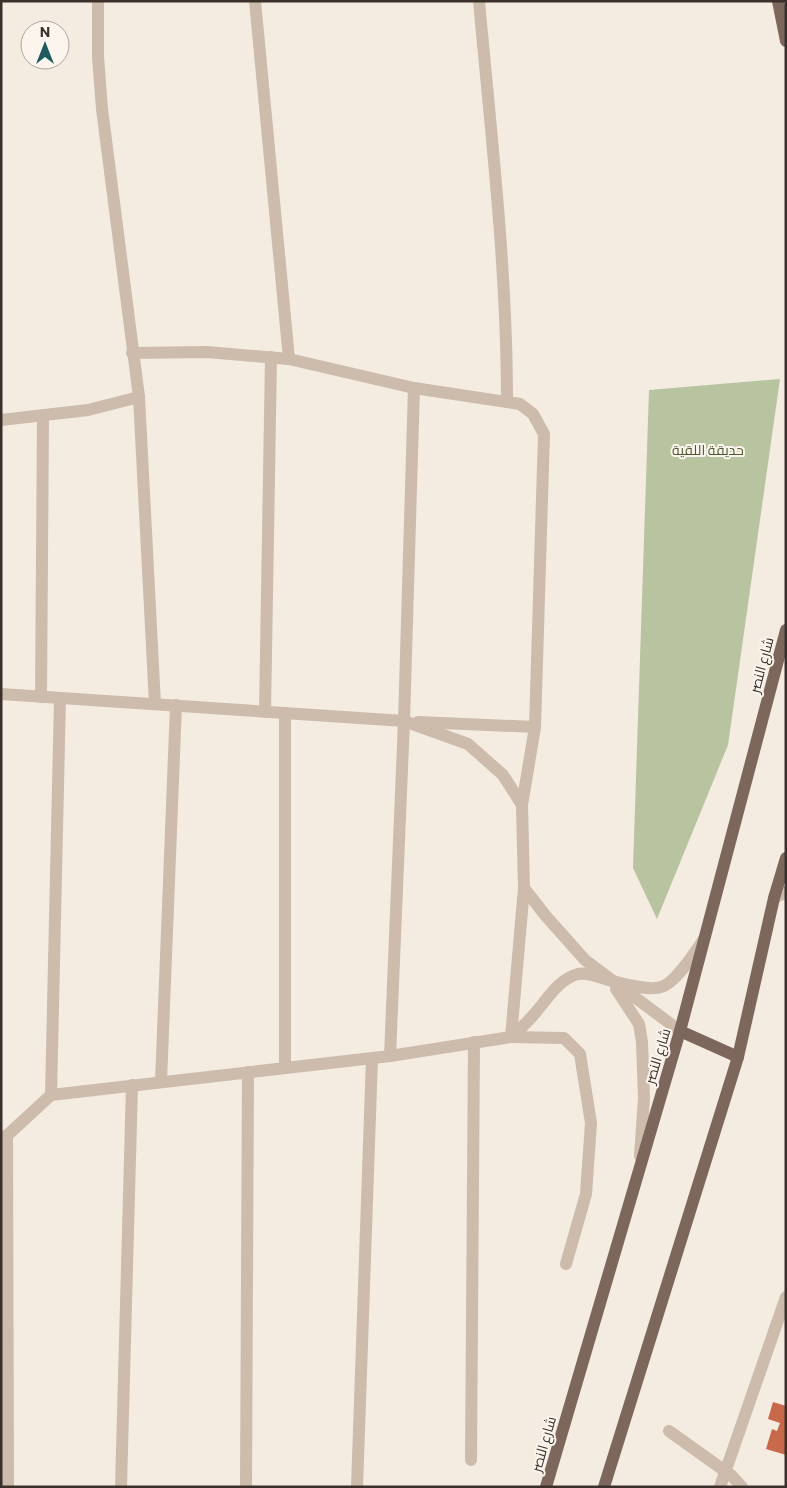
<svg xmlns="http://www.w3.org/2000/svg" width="787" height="1488" font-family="Commissioner,Cairo,sans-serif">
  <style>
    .green { fill: #b8c4a0 }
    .building { fill: #c8694b }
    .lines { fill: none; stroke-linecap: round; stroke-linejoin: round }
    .minor { stroke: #cdbbac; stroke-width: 12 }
    .tertiary { stroke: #cdbbac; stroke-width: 12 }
    .primary { stroke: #7d675c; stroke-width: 12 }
    .labels { text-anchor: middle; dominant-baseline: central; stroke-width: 4; stroke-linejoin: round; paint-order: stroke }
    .park-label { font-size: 14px; fill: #4a5a2e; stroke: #fbf5ee }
    .street-label { font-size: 14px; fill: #3b302b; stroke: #fbf5ee }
  </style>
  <rect width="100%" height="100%" fill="#f4ebe1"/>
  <path class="green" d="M780,379L728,745L657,919L633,868L649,390Z"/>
  <path class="building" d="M773,1402L786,1406V1455L766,1449L772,1429L777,1431L780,1423L768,1419Z"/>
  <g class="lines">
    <g class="minor">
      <path d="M98,1V57L102,109L139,397L155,704"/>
      <path d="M255,1L289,359"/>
      <path d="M479,1C491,134 507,268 507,402"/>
      <path d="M1,420L88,410L139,397"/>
      <path d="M1,694L404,721L468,744L503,775L522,805"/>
      <path d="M41,697L43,416"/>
      <path d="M265,712L271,357"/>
      <path d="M285,713V1068"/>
      <path d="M418,722L535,727"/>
      <path d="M524,888L545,915L585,960L680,1031"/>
      <path d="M616,989L639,1024L642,1042L644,1098L640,1156"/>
      <path d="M511,1037L564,1038L580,1054L591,1123L586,1194L566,1264"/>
      <path d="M511,1037C520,1029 529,1021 536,1012C548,998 559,979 578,974C589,972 601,978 612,981C624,984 649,991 661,987C676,983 695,952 704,939"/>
      <path d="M390,1056L404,721L414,388"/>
      <path d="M161,1082L176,705"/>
      <path d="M51,1095L60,698"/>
      <path d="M7,1135L8,1487"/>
      <path d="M1,1141L51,1095L390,1056L511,1037L524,888L522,805L535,727L544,434L533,414L520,404L414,388L289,359L207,352L132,353"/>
      <path d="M669,1431L732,1476L742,1487"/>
      <path d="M471,1460L474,1042"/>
      <path d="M121,1487L132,1085"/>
      <path d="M246,1487L248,1072"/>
      <path d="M357,1487L372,1058"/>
      <path d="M720,1487L786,1297"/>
    </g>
    <path class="tertiary" d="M774,898L786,892"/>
    <g class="primary">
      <path d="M778,1L786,41"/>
      <path d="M680,1031L738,1057"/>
      <path d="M546,1487L680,1031L786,630"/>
      <path d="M604,1487L738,1057L774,898L786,858"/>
    </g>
  </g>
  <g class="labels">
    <g class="park-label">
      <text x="708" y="449">حديقة اللقية</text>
    </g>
    <g class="street-label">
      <text transform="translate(761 665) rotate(-75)">شارع النصر</text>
      <text transform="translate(657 1056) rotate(-73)">شارع النصر</text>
      <text transform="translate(543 1444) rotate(-74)">شارع النصر</text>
    </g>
  </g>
  <rect width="787" height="1488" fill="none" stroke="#3b302b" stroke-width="5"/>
  <g transform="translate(45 45)"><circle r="24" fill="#fbf5ee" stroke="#aea6a0"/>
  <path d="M0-4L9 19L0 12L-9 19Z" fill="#1f5a5e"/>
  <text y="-8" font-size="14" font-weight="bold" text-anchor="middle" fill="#3b302b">N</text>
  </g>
</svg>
